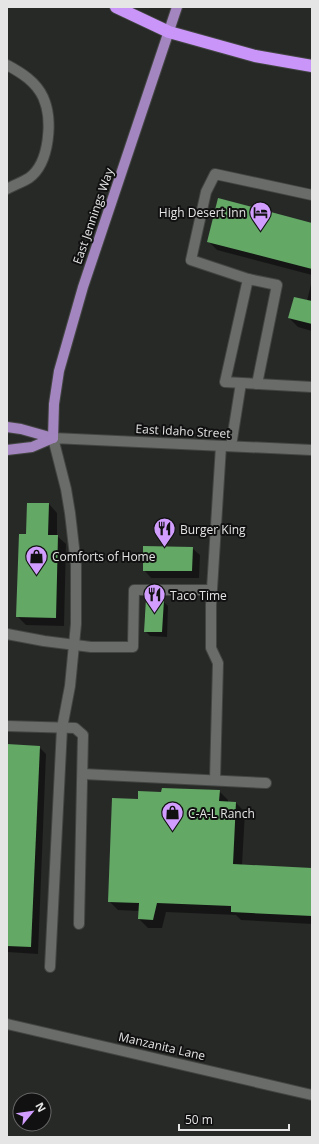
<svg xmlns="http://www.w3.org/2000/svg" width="319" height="1144" font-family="'Open Sans',sans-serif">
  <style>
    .shadow { fill: #0007 }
    .building { fill: #63a865 }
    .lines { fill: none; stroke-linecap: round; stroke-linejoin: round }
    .minor-casing { stroke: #434543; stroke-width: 12 }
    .major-casing { stroke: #434543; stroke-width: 12 }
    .highway-casing { stroke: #434543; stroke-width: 14 }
    .minor { stroke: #696c69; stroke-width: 10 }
    .major { stroke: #a385bf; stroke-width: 10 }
    .highway { stroke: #ca95f9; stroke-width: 12 }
    .labels { text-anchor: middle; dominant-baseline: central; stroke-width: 4; stroke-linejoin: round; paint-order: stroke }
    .poi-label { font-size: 12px; fill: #e4e5e4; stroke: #101110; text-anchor: start }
    .street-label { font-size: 12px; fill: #e4e5e4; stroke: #101110 }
  </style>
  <rect width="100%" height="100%" fill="#272927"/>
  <g class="shadow">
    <path d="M312,224V275L217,250L208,241Z"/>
    <path d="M312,280V331L298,327L289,318L307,301Z"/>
    <path d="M49,504L57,513V536L66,544L64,626L26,625L17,616L27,535Z"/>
    <path d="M192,548L200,555L199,578H151L144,570Z"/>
    <path d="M163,601L168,606L167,637L150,636L145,631Z"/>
    <path d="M7,745L39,747L46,754L38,954L7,952Z"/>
    <path d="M219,791L228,800V802L236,803L245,812L242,865L312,869V924L241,920L236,915L166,912L162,928H148L139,919V911L118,910L109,901L139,800L162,793Z"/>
  </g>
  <g class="building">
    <path d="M218,198L312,223V269L207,242Z"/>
    <path d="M294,297L312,301V324L288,318Z"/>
    <path d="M27,503H49L48,535H58L56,618L16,617L19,534H26Z"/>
    <path d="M143,546L193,547L192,571H143Z"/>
    <path d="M146,599L164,600L162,632H144Z"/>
    <path d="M7,744L40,746L31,947L7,946Z"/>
    <path d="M162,788L220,790L219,801L236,802L233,864L312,868V916L231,912V906L157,903L153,920L138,919L139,903L108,902L112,798L138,799V791L161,792Z"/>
  </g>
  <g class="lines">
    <defs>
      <g id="minor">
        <path d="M7,65C22,73 36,82 43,97C53,119 50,163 29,178C23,182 14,185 7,189"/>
        <path d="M312,195L215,174L206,192L191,260L248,279L225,382L312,387"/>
        <path d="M248,279L277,285L257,384"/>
        <path d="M231,446L241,383"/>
        <path d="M7,634L44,641L91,647H133L134,590H212"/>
        <path d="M7,726L75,728L83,735L79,924"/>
        <path d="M83,774L266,783"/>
        <path d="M215,780L218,663L211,648V605L221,446"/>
        <path d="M50,967L62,728L70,686L76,624V565L70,513L66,489L53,438L312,450"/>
        <path d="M7,1024L312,1095"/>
      </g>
      <g id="major">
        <path d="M7,427L21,429L53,438"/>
        <path d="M53,438L54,404L59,371L83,287L177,7"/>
        <path d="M7,450L32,447L53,438"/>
      </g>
      <path id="highway" d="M116,7L169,32L255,56L312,66"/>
    </defs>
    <use href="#minor" class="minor-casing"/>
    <use href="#major" class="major-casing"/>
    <use href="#highway" class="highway-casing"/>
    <use href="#minor" class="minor"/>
    <use href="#major" class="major"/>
    <use href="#highway" class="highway"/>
  </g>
  <defs>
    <symbol id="hotel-pin" viewBox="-11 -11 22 30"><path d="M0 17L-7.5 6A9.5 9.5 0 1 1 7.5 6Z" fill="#d19dfe" stroke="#101110"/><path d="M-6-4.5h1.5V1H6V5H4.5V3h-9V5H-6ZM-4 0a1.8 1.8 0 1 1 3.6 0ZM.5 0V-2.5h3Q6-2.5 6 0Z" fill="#111"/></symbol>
    <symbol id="restaurant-pin" viewBox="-11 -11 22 30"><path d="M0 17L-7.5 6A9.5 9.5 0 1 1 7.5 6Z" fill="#d19dfe" stroke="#101110"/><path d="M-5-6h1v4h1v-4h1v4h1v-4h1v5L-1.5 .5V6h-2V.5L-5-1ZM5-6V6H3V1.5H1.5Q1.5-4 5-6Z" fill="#111"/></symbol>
    <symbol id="shop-pin" viewBox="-11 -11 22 30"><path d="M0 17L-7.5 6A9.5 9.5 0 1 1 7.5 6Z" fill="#d19dfe" stroke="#101110"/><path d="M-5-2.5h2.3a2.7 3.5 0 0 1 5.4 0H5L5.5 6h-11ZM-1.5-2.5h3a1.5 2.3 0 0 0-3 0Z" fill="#111"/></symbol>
  </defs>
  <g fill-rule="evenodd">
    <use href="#hotel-pin" x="248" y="200" width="25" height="34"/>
    <use href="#restaurant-pin" x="152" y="516" width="25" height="34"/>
    <use href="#shop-pin" x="24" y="544" width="25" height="34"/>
    <use href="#restaurant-pin" x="142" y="582" width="25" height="34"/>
    <use href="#shop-pin" x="160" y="800" width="25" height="34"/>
  </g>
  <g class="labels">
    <g class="poi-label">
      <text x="246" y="212" text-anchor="end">High Desert Inn</text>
      <text x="180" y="529">Burger King</text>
      <text x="52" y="556">Comforts of Home</text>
      <text x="170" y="595">Taco Time</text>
      <text x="188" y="813">C-A-L Ranch</text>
    </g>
    <g class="street-label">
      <text transform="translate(93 216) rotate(-71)">East Jennings Way</text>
      <text transform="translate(183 431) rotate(3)">East Idaho Street</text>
      <text transform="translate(162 1046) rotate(13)">Manzanita Lane</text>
    </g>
  </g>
  <rect width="319" height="1144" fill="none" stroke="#e4e5e4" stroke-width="16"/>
  <g transform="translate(32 1112) rotate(61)"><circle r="19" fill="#101110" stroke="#656665"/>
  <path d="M0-3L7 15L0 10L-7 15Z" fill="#d19dfe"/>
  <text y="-6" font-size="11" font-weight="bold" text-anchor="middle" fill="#e4e5e4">N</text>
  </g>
  <path d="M179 1124v6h110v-6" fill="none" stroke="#e4e5e4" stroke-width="2"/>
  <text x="185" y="1124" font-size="12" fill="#e4e5e4" stroke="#101110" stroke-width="3" paint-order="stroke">50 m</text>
</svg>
